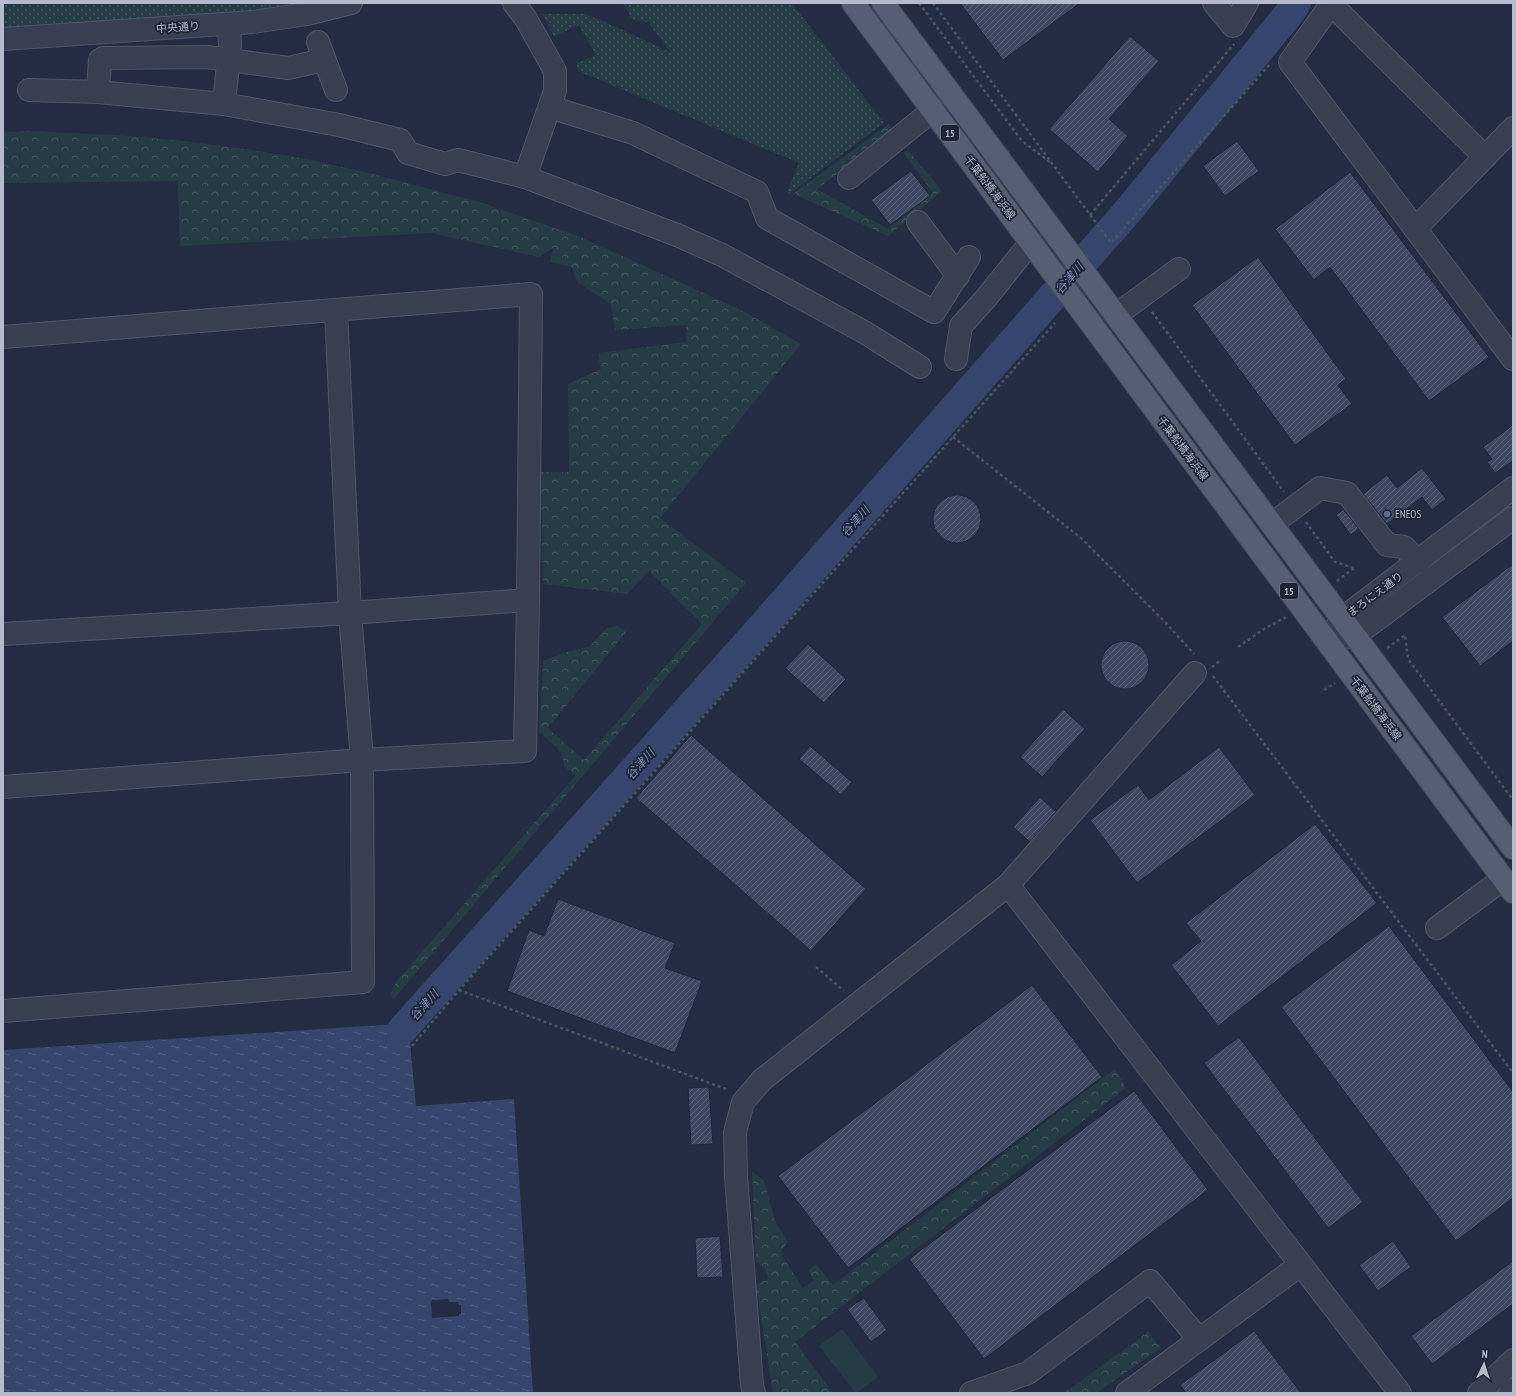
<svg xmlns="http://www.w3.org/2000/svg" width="1516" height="1396" font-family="'PT Sans Narrow','Noto Sans JP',sans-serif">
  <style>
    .grass { fill: url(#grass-dots) }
    .forest { fill: url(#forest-crowns) }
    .garden { fill: #263c44 }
    .water { fill: url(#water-ripples) }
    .pier { fill: #242c43 }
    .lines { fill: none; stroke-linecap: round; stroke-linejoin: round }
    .river { stroke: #37446b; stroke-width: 30 }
    .building { fill: url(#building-hatch); stroke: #1f263a }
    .minor-casing { stroke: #50576a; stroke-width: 24 }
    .major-casing { stroke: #42485c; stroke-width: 24 }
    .path { stroke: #445961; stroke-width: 2.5; stroke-dasharray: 3 3; stroke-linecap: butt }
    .minor { stroke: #383f53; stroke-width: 22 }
    .major { stroke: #565e73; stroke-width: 22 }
    .service-dot { fill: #5c6f8a; stroke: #1d2438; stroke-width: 1.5 }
    .labels { text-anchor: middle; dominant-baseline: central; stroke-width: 3.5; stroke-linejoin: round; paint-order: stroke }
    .shield { fill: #1d2438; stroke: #878ea0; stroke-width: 1 }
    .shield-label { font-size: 10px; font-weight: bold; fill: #b5bbcd }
    .street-label { font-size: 11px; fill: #b5bbcd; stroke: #1d2438 }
    .poi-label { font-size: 11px; fill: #b5bbcd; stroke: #1d2438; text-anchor: start }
    .water-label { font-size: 12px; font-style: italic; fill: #7b8bb6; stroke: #1d2438 }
  </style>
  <defs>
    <pattern id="grass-dots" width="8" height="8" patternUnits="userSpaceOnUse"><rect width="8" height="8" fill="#263c44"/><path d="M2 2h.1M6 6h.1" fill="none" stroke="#43565e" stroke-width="1.8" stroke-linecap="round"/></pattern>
    <pattern id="forest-crowns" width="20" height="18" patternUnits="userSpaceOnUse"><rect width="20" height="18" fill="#263c44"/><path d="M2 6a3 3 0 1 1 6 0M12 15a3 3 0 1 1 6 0" fill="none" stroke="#43565e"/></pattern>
    <pattern id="water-ripples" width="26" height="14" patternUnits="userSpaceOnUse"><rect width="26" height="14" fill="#37446b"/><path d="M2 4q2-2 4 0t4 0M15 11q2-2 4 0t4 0" fill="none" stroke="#525d7f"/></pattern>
    <pattern id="building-hatch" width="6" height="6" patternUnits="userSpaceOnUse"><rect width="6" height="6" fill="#3e4761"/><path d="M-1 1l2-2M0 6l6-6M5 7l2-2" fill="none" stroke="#586076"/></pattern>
  </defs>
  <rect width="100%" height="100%" fill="#242c43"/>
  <g class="grass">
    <path d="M3,3H309L254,11L3,28Z"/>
    <path d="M623,3H792L884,123L789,194L787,192L799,163L578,71L577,63L596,55L579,25L554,37L542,14H584L603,21L670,52L648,22L633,20Z"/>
  </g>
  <g class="forest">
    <path d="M889,124L893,132L817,189L888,229L933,193L904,153L908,150L942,191L888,236L793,194Z"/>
    <path d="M29,131L114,135L184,141L245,149L301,158L365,172L479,202L578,236L640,264L739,309L801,344L660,518L746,583L393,1000L391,994L396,982L576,775L565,767L562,756L557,748L539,732L543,661L567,652L590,646L607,628L617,626L626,632L548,728L584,760L702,624L649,571L627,594L543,584L541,472H569L568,384L601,369L598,353L686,342V325L615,330L611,304L577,282L572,267L550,262L553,248L539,257L432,233L180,246L178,181L3,183V132Z"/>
    <path d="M1115,1069L1126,1088L795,1342L833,1393H773L756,1285L768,1279L764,1267L756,1262L752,1171L764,1181L775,1221L788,1242L780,1253L803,1288L814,1281L808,1270L816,1264L833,1285Z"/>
    <path d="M1148,1332L1161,1348L1096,1393H1063L1077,1384Z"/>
  </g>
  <path class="garden" d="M842,1329L878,1377L856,1393L819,1346Z"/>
  <path class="water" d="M396,1024L410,1042L416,1106L514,1099L533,1393H3V1050Z"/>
  <path class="pier" d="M448,1299L449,1302H458L459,1305H461V1314H459V1316L432,1318L431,1304L432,1300Z"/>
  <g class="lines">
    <path class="river" d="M402,1030L760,629L1128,211L1291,11L1296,3"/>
  </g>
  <g class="building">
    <path d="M960,3H1080L1003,60Z"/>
    <path d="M1130,36L1159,61L1109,119L1128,136L1098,172L1049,129Z"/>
    <path d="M1237,141L1259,171L1225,196L1203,166Z"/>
    <path d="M911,171L930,196L890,225L871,200Z"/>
    <path d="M1350,172L1489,357L1429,401L1330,267L1314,280L1275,229Z"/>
    <path d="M1258,257L1346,379L1338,385L1352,404L1295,445L1192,305Z"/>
    <path d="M1513,425V461L1495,473L1487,462L1492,459L1483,447Z"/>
    <path d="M1422,468L1446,499L1432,510L1422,497L1387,524L1363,494L1387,475L1397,488Z"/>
    <circle cx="957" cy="519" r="24"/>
    <path d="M1343,509L1359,529L1351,535L1336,515Z"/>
    <path d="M1513,564V641L1480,666L1442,617Z"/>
    <circle cx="1125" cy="665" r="24"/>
    <path d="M808,644L846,679L824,703L785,668Z"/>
    <path d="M1063,709L1085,729L1042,777L1020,757Z"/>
    <path d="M691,735L866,889L811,951L636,798Z"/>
    <path d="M810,746L852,782L841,795L799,759Z"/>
    <path d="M1219,747L1255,795L1137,883L1090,820L1138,785L1149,800Z"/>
    <path d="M1040,797L1056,812L1030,842L1013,827Z"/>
    <path d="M1315,824L1377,903L1218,1026L1171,965L1201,941L1186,923Z"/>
    <path d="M558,899L675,943L665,968L702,981L675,1053L507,991L529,930L544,936Z"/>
    <path d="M1389,926L1513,1092V1198L1456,1241L1281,1007Z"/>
    <path d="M1032,985L1102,1077L848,1268L778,1176Z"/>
    <path d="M1239,1037L1363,1202L1328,1228L1204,1063Z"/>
    <path d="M709,1087L713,1144L691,1145L688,1088Z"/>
    <path d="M1134,1091L1208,1190L984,1359L909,1259Z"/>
    <path d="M720,1236L723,1277L697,1278L695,1238Z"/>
    <path d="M1393,1241L1411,1267L1378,1291L1359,1265Z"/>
    <path d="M1513,1261V1304L1432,1364L1411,1336Z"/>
    <path d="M864,1298L887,1330L871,1342L847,1309Z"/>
    <path d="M1254,1331L1301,1393H1186L1180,1385Z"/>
  </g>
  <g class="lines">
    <defs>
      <g id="minor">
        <path d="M514,3L526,19L555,71V91L525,177"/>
        <path d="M1214,3L1233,26L1247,3"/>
        <path d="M1332,3L1290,62L1513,359"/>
        <path d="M1331,4L1485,157"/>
        <path d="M3,39L253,22L307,14L351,3"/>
        <path d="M318,42L336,90"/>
        <path d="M29,90L98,92L224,104L339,125L400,140L408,153L445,164L458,160L525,177L677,235L722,255L864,332L920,367"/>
        <path d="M98,92L100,60L103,58L207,57L288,68L324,60"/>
        <path d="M224,104L230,45L229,24"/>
        <path d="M550,107L633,133L757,192L767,218L934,312L969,257"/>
        <path d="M849,178L933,110"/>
        <path d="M918,222L958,276"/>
        <path d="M1415,229L1513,128"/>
        <path d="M1116,315L1179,269"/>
        <path d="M3,337L531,294L528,600L525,751L362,760L3,787"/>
        <path d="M956,359L961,326L987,297L1031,242"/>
        <path d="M1272,524L1320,488L1347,493L1387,545L1404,547L1418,562"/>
        <path d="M3,634L350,613L528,600"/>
        <path d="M1335,639L1356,635L1513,518"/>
        <path d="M1327,641L1343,618L1513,488"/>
        <path d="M1008,885L1400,1393"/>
        <path d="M1437,928L1503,879"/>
        <path d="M3,1011L363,982L362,760L350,613L336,310"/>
        <path d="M754,1393L752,1385L736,1176L735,1132L743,1102L762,1080L1008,885L1195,673"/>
        <path d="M971,1393L1028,1373L1150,1281L1199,1339"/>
        <path d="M1127,1393L1300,1265"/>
        <path d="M1479,1393L1513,1360"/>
        <path d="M1510,1393L1513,1390"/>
      </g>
      <g id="major">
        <path d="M853,3L1513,892"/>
        <path d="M883,3L1513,848"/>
      </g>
    </defs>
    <use href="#minor" class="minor-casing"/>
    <use href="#major" class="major-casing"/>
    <g class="path">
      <path d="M919,3L1022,141L1051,163"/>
      <path d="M933,3L1111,243L1271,63"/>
      <path d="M1090,215L1234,44"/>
      <path d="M1152,312L1284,492"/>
      <path d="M953,437L1081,538L1165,622L1194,654"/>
      <path d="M1306,522L1335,562L1354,568"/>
      <path d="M1337,581L1354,568"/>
      <path d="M1238,647L1264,629L1286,617"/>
      <path d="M1387,648L1405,635L1408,659L1513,800"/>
      <path d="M1212,667L1221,660"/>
      <path d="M1213,676L1513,1073"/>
      <path d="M1324,690L1335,683"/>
      <path d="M816,967L844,991"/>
      <path d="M459,990L726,1089"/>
      <path d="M412,1046L459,990L1055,323"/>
    </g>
    <use href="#minor" class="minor"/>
    <use href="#major" class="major"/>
  </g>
  <circle class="service-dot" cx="1387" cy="514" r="4"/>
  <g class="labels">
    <g class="shield">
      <rect x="941" y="125" width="18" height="16" rx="3"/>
      <rect x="1280" y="583" width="18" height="16" rx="3"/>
    </g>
    <g class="shield-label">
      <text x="950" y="133">15</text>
      <text x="1289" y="591">15</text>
    </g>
    <g class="street-label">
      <text transform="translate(178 27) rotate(-4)">中央通り</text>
      <text transform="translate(990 187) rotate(53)">千葉船橋海浜線</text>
      <text transform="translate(1183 448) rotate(53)">千葉船橋海浜線</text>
      <text transform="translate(1375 594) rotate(-37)">まろにえ通り</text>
      <text transform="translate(1376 708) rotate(53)">千葉船橋海浜線</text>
    </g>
    <g class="poi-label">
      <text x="1395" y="514">ENEOS</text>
    </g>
    <g class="water-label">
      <text transform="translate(1069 278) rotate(-49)">谷津川</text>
      <text transform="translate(855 521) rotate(-49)">谷津川</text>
      <text transform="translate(640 764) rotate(-48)">谷津川</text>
      <text transform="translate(424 1005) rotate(-48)">谷津川</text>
    </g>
  </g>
  <rect width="1516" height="1396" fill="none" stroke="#b5bbcd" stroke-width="8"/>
  <g transform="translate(1484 1364) rotate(4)" stroke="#1d2438" stroke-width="3" paint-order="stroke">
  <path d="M0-3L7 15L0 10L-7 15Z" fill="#b5bbcd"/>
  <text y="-6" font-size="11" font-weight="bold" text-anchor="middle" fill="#b5bbcd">N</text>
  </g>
</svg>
